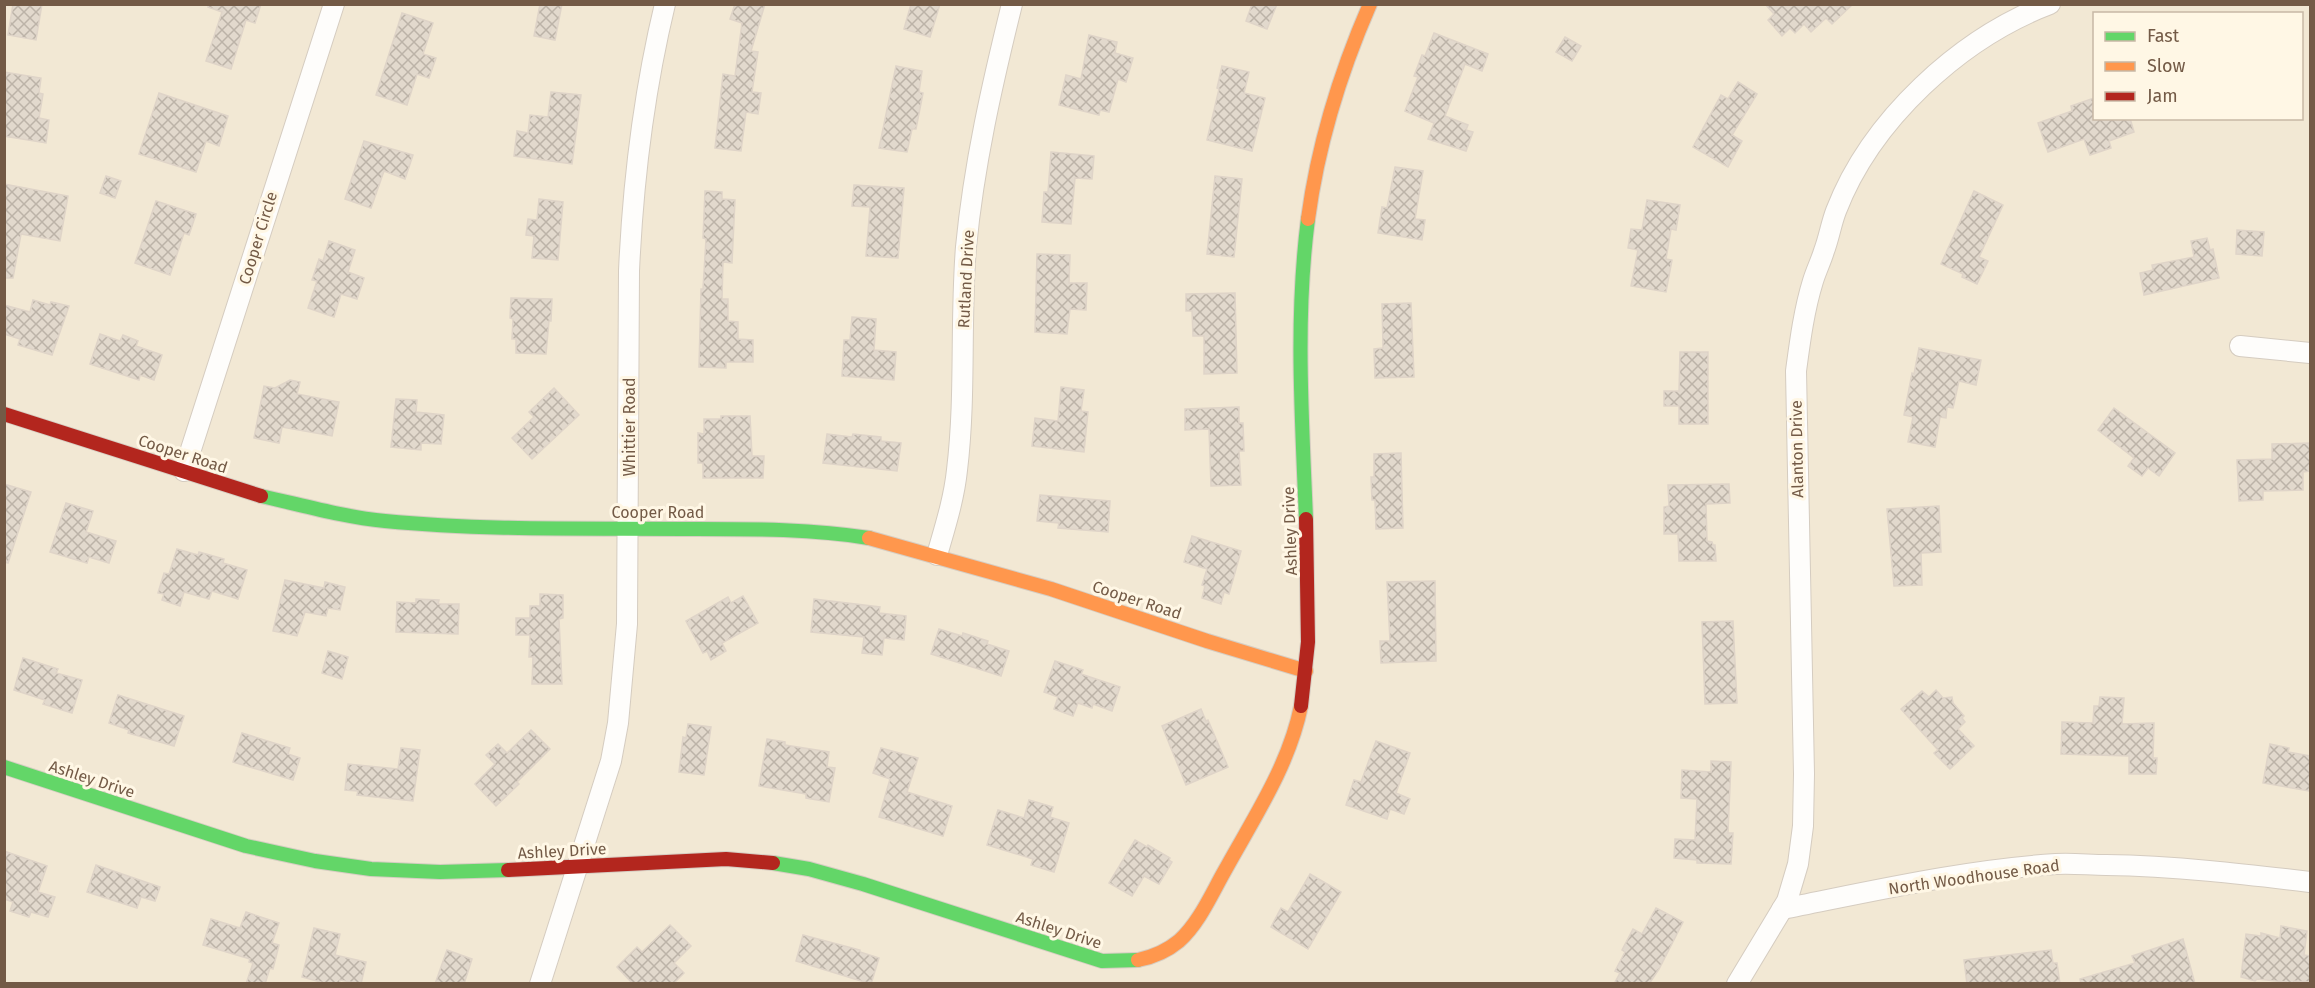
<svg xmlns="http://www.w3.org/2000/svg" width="2315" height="988" font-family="'Fira Sans',sans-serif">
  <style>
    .residential { fill: #f2e8d4; fill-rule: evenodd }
    .building { fill: url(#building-cross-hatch); stroke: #dfd4c8; stroke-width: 1.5 }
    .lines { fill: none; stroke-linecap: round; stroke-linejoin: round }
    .street-casing { stroke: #d5ccc0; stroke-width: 22 }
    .fast-casing { stroke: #d6cdc2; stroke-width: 16 }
    .slow-casing { stroke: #d6cdc2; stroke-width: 16 }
    .jam-casing { stroke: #d6cdc2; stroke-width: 16 }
    .street { stroke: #fefdfb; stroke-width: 20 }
    .fast { stroke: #63d668; stroke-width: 14 }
    .slow { stroke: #ff974d; stroke-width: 14 }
    .jam { stroke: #b3261e; stroke-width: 14 }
    .labels { text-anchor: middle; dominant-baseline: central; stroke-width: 6; stroke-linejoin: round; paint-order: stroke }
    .street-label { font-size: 16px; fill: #735a46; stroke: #fff7e5 }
  </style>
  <defs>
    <pattern id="building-cross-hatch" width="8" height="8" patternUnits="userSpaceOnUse" patternTransform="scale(1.5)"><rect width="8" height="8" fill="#e2d9cd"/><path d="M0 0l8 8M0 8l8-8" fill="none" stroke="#bcb3a8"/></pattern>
  </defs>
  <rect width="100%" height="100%" fill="#f6f1e5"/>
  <path class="residential" d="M5,5H2310V983H5ZM2094,14H2302V118H2094Z"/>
  <g class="building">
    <path d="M13,4H42L36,40L8,35Z"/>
    <path d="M209,4H261L255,23L246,20L231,69L206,61L222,12L208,7Z"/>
    <path d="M540,4H562L555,40L534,36Z"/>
    <path d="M735,4H765L751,51L758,52L752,92L761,93L758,114L746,112L741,151L715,148L723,74L735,76L742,23L730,19Z"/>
    <path d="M911,4H940L930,37L904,29Z"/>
    <path d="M1252,4H1277L1267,29L1246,21Z"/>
    <path d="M1765,4H1853L1832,24L1826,18L1811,32L1804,24L1795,33L1790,28L1782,36L1768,20L1774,14Z"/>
    <path d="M402,13L433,23L423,54L436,58L429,78L417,74L407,105L376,95Z"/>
    <path d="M1434,33L1488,54L1482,71L1465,64L1445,116L1468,125L1466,130L1473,132L1466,151L1428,139L1434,123L1405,111L1418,77L1414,76L1422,55L1425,56Z"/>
    <path d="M1089,35L1117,42L1115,53L1133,58L1126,82L1118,79L1109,112L1100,110L1099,115L1059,105L1066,75L1081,79Z"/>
    <path d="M1565,37L1581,46L1572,61L1556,52Z"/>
    <path d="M896,66L922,71L919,92L923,93L916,129H912L907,152L879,148Z"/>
    <path d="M1222,66L1249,72L1244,93L1265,98L1252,151L1207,140L1219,89L1217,88Z"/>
    <path d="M4,72L41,78L39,93L43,94L39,118L49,120L46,143L4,136Z"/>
    <path d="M1738,82L1757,94L1732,135L1742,141L1728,167L1693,147L1721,95L1728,99Z"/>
    <path d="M551,92L581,95L572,164L514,156L517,131L528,133L530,115L548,117Z"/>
    <path d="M159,93L228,116L219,146L206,141L196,172L139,154Z"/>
    <path d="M2094,98V118H2130L2134,132L2109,141L2111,148L2090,155L2084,139L2048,152L2038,123L2072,111L2071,106Z"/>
    <path d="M364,141L413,155L405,179L384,171L371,208L345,199Z"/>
    <path d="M1051,152L1094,156L1092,179L1075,178L1071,224L1042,222L1044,192H1048Z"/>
    <path d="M1395,167L1423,171L1415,219L1425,220L1422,240L1378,233L1382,207L1387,208Z"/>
    <path d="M106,176L121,181L115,198L100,193Z"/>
    <path d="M1215,176L1242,179L1234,257L1207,254Z"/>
    <path d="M4,184L68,196L60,241L21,234L13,278H4Z"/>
    <path d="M854,185L904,188L898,258L866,256L870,207L852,206Z"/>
    <path d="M705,191L722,192V199L735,200L732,263L723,262L722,299H728V321L738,322V339L753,340V362H726V368L699,367L701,289H703L706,239L703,238Z"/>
    <path d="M1974,191L2003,205L1979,257L1988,261L1977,284L1962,277L1963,274L1941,264Z"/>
    <path d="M539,199L563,202L558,260L532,258L534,236L526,235L528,219L537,220Z"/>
    <path d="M1647,200L1680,205L1676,230L1671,229L1666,259L1672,260L1666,292L1631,286L1638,250L1628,248L1631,229L1642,230Z"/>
    <path d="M156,201L196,214L189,235L184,233L170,275L135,263Z"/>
    <path d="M2237,230L2264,232L2262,256L2236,254Z"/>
    <path d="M2207,238L2210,250L2213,249L2219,278L2144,295L2140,273L2153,270L2152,265L2194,257L2191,241Z"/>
    <path d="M329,241L355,250L348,272L364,278L357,299L341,294L334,317L308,308L317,281L312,280L319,259L323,261Z"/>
    <path d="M1037,254L1070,255L1069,283H1087L1086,310L1070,309L1067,334L1035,332Z"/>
    <path d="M1235,293L1237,373L1204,374V336H1193L1192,311H1186V294Z"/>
    <path d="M511,298L552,299L551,321H549L546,354L516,353V339H512L513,319L510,318Z"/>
    <path d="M33,300L50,305L51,302L69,306L52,355L18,345L20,339L4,334V305L30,312Z"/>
    <path d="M1411,303L1414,377L1375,378L1374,349L1383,348L1382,304Z"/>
    <path d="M852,317L876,319L874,350L896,352L894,380L842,376L844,340H850Z"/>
    <path d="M100,334L120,341L123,335L138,341L136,346L162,355L154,380L140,375L139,380L90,364Z"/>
    <path d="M1919,348L1981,360L1976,385L1959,381L1953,408L1947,407L1946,418L1940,417L1935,447L1908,442L1913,417L1904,415L1912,373L1914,374Z"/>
    <path d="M1680,352H1708V424H1679V406H1664V391H1679Z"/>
    <path d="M290,380L300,382L297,394L339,402L332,436L282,427L279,443L254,438L264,386L275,388Z"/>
    <path d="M1061,387L1084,390L1081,411L1088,412L1084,452L1032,446L1035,418L1058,421Z"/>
    <path d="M554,388L579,415L532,459L512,438L534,417L529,412Z"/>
    <path d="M396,399L417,400L416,412L444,415L441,444L421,443V450L391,447Z"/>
    <path d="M1239,407V423H1243L1244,451H1239L1241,485L1211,486L1209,429L1185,430V409Z"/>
    <path d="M2114,408L2175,453L2159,476L2148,468L2142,476L2128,466L2134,458L2098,430Z"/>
    <path d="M721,416H750L752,456H764L763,478H703V463H698V433L704,434V419H721Z"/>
    <path d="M827,434L852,437L853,434L881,437V441L901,443L897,471L823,463Z"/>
    <path d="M2310,443V471L2303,472V490L2263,491V500L2239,501L2237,460L2272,459V444Z"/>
    <path d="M1401,453L1403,528L1376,529L1375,500H1372L1371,477H1374V454Z"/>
    <path d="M4,484L31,492L8,563L4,562Z"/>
    <path d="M1729,484L1730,503L1706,504L1707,541L1712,542L1713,545H1715L1716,561H1679L1678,534H1664V507L1669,506L1668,485Z"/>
    <path d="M1040,495L1110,501L1108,532L1058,528L1059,523L1037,521Z"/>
    <path d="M66,503L93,511L86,532L116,541L109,563L89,557L87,563L50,552Z"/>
    <path d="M1939,506L1941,552L1921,553L1922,585L1894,586L1887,509Z"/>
    <path d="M1192,536L1241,551L1229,594L1224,592L1221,604L1202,598L1205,586L1202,585L1207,569L1184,562Z"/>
    <path d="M177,549L198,555L199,552L224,559L223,563L247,570L238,599L212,591L209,599L184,592L180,606L162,600L164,594L158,593L164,573L169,574Z"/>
    <path d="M285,580L324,588L325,582L345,587L340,610L328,608L326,616L305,612L297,636L273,631Z"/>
    <path d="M1435,581L1436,661L1381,663L1380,641H1390L1387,582Z"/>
    <path d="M540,594L563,595V618L559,619L562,684H532L533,657H529L530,635H516V618H530V606H540Z"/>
    <path d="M743,596L758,623L722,643L726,651L711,660L707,651L703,653L686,621L728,597L731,603Z"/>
    <path d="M416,599L439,600L438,604H459L458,634L396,632L397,602L416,603Z"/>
    <path d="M814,599L880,607L879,613L906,616L904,640L884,638L882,655L862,653L864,637L811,632Z"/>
    <path d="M1733,621L1737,703L1705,704L1702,622Z"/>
    <path d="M939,629L962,636L963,633L988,641L987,644L1009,651L1001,676L931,654Z"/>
    <path d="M328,651L348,657L342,679L322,673Z"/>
    <path d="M23,658L58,669L56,673L82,680L72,713L43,704L45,700L14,690Z"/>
    <path d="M1055,661L1083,670L1081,674L1120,687L1112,711L1093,704L1092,708L1078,703L1073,716L1054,709L1058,697L1044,692Z"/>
    <path d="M1936,690L1943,698L1952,697L1953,703L1964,716L1962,718L1965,722L1958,729L1974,746L1950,769L1934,753L1938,750L1901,709L1922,691L1929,697Z"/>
    <path d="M118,695L184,716L174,746L128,733L129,730L109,723Z"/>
    <path d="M2100,697L2124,698L2122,724L2154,723L2153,758H2157L2156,774H2129V756L2061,754L2062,722L2093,723L2094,706H2099Z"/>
    <path d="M1201,709L1206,721L1208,720L1228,767L1186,785L1162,726Z"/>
    <path d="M688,724L711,727L704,775L679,772L683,737L686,738Z"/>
    <path d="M531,730L550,749L517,782L519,784L496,806L475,784L495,764L486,755L498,744L507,753Z"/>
    <path d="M242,733L290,748L288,754L300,758L293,780L233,762Z"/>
    <path d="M767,739L785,742V745L829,752L827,767L835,768L829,802L806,798V794L759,786Z"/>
    <path d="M1376,741L1410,753L1396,793L1410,799L1404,814L1390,809L1387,819L1346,805L1354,780L1361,782Z"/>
    <path d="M2270,744L2289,748L2288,752L2310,756V791L2263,783Z"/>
    <path d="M401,748L420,750L413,801L357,795L358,791L345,790L348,764L398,769Z"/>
    <path d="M881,748L918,758L907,792L952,806L943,836L879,817L890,779L873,773Z"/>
    <path d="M1711,761L1731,762L1728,833H1733L1731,864L1697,863V860L1674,858L1675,839L1695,840L1697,799L1681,798L1682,770L1711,772Z"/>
    <path d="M1029,800L1053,807L1050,817L1069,823L1054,872L1031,865L1033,859L987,845L998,810L1024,818Z"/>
    <path d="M1135,840L1147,847L1148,845L1170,858L1169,860L1172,862L1159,884L1144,876L1132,896L1109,883Z"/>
    <path d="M4,851L47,866L38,892L55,897L48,917L31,912L29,917L10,911L13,902L4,899Z"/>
    <path d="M96,865L160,887L155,901L141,897L137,908L87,892Z"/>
    <path d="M1310,874L1341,892L1308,949L1271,927L1281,908L1288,912Z"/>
    <path d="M1656,908L1683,922L1659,969L1649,984H1614L1620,973L1615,971L1625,952L1622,950L1633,929L1642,934Z"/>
    <path d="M246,912L279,923L272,943L279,945L273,969L270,968L265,984H246L253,963L249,962L250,959L203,945L211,919L240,928Z"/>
    <path d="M670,925L691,946L674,963L684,973L673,984H633L617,967L637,947L642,952Z"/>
    <path d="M2281,926L2307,931L2304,955L2310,956V982L2294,981V983L2257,979L2255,981L2241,977L2246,934L2261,936V933L2280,938Z"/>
    <path d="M314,928L340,934L335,955L366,962L361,984L340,980L339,984H328L302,977Z"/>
    <path d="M803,935L860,950V952L879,958L871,984L796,961Z"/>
    <path d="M2183,939L2195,984H2081L2080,979L2135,963L2132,956Z"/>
    <path d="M447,950L472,959L464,984H435Z"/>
    <path d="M2051,950L2053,963H2057L2060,984H1967L1964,960Z"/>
  </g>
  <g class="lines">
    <defs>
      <g id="street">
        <path d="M2240,346L2310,353"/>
        <path d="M184,471L334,4"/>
        <path d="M937,555C945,527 954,499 957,470C966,396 960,321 966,247C974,164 992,85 1012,4"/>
        <path d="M1782,909C1873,891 1964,870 2056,864C2073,863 2090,865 2106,865C2175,866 2243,874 2310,882"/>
        <path d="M540,984L611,761L618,723L627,624L629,271C633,182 644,91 665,4"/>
        <path d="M1737,984L1787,901L1798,864L1803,826L1804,774L1796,371C1800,341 1804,310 1813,281C1816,271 1821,261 1824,251C1829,238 1831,224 1836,211C1871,120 1960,38 2050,4"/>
      </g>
      <g id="fast">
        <path d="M261,496C302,505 343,517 385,521C488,531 594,528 697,529C755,529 813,529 869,538"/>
        <path d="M1306,519C1302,419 1295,319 1308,219"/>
        <path d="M4,767L246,846L315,861L371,869L440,872L508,870"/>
        <path d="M773,863L809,869L863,884L1102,961L1138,960"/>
      </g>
      <g id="slow">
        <path d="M1308,219C1318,144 1340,73 1370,4"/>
        <path d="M869,538L1051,589L1207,641L1306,671"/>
        <path d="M1138,960C1153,957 1167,951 1179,941C1199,923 1211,895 1224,872C1253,819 1289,766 1301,706"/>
      </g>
      <g id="jam">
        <path d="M4,414L261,496"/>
        <path d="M1301,706L1308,642L1306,519"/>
        <path d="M508,870L726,859L773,863"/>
      </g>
    </defs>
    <use href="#street" class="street-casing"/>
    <use href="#fast" class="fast-casing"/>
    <use href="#slow" class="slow-casing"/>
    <use href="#jam" class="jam-casing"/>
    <use href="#street" class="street"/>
    <use href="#fast" class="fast"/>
    <use href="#slow" class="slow"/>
    <use href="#jam" class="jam"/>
  </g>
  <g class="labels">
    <g class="street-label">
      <text transform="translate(258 238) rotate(-73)">Cooper Circle</text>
      <text transform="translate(966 279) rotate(-87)">Rutland Drive</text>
      <text transform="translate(629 427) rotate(-90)">Whittier Road</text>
      <text transform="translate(1797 449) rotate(-91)">Alanton Drive</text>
      <text transform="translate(183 454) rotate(18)">Cooper Road</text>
      <text x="658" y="512">Cooper Road</text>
      <text transform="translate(1290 531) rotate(-92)">Ashley Drive</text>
      <text transform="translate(1137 600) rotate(18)">Cooper Road</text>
      <text transform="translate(92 779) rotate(18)">Ashley Drive</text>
      <text transform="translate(562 851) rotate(-3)">Ashley Drive</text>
      <text transform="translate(1974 877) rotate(-8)">North Woodhouse Road</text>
      <text transform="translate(1059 930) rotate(18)">Ashley Drive</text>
    </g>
  </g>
  <rect width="2315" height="988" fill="none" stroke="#735a46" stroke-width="12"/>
  <rect x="2093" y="12" width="210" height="108" fill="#fff7e5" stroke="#c7b8a5" stroke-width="1.5"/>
  <rect x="2105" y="32" width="30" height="9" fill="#63d668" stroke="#c7b8a5" stroke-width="1.5"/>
  <text x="2147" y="42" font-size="18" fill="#735a46">Fast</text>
  <rect x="2105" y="62" width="30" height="9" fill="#ff974d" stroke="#c7b8a5" stroke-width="1.5"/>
  <text x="2147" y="72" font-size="18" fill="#735a46">Slow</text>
  <rect x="2105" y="92" width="30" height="9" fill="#b3261e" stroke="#c7b8a5" stroke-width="1.5"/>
  <text x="2147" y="102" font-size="18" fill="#735a46">Jam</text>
</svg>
